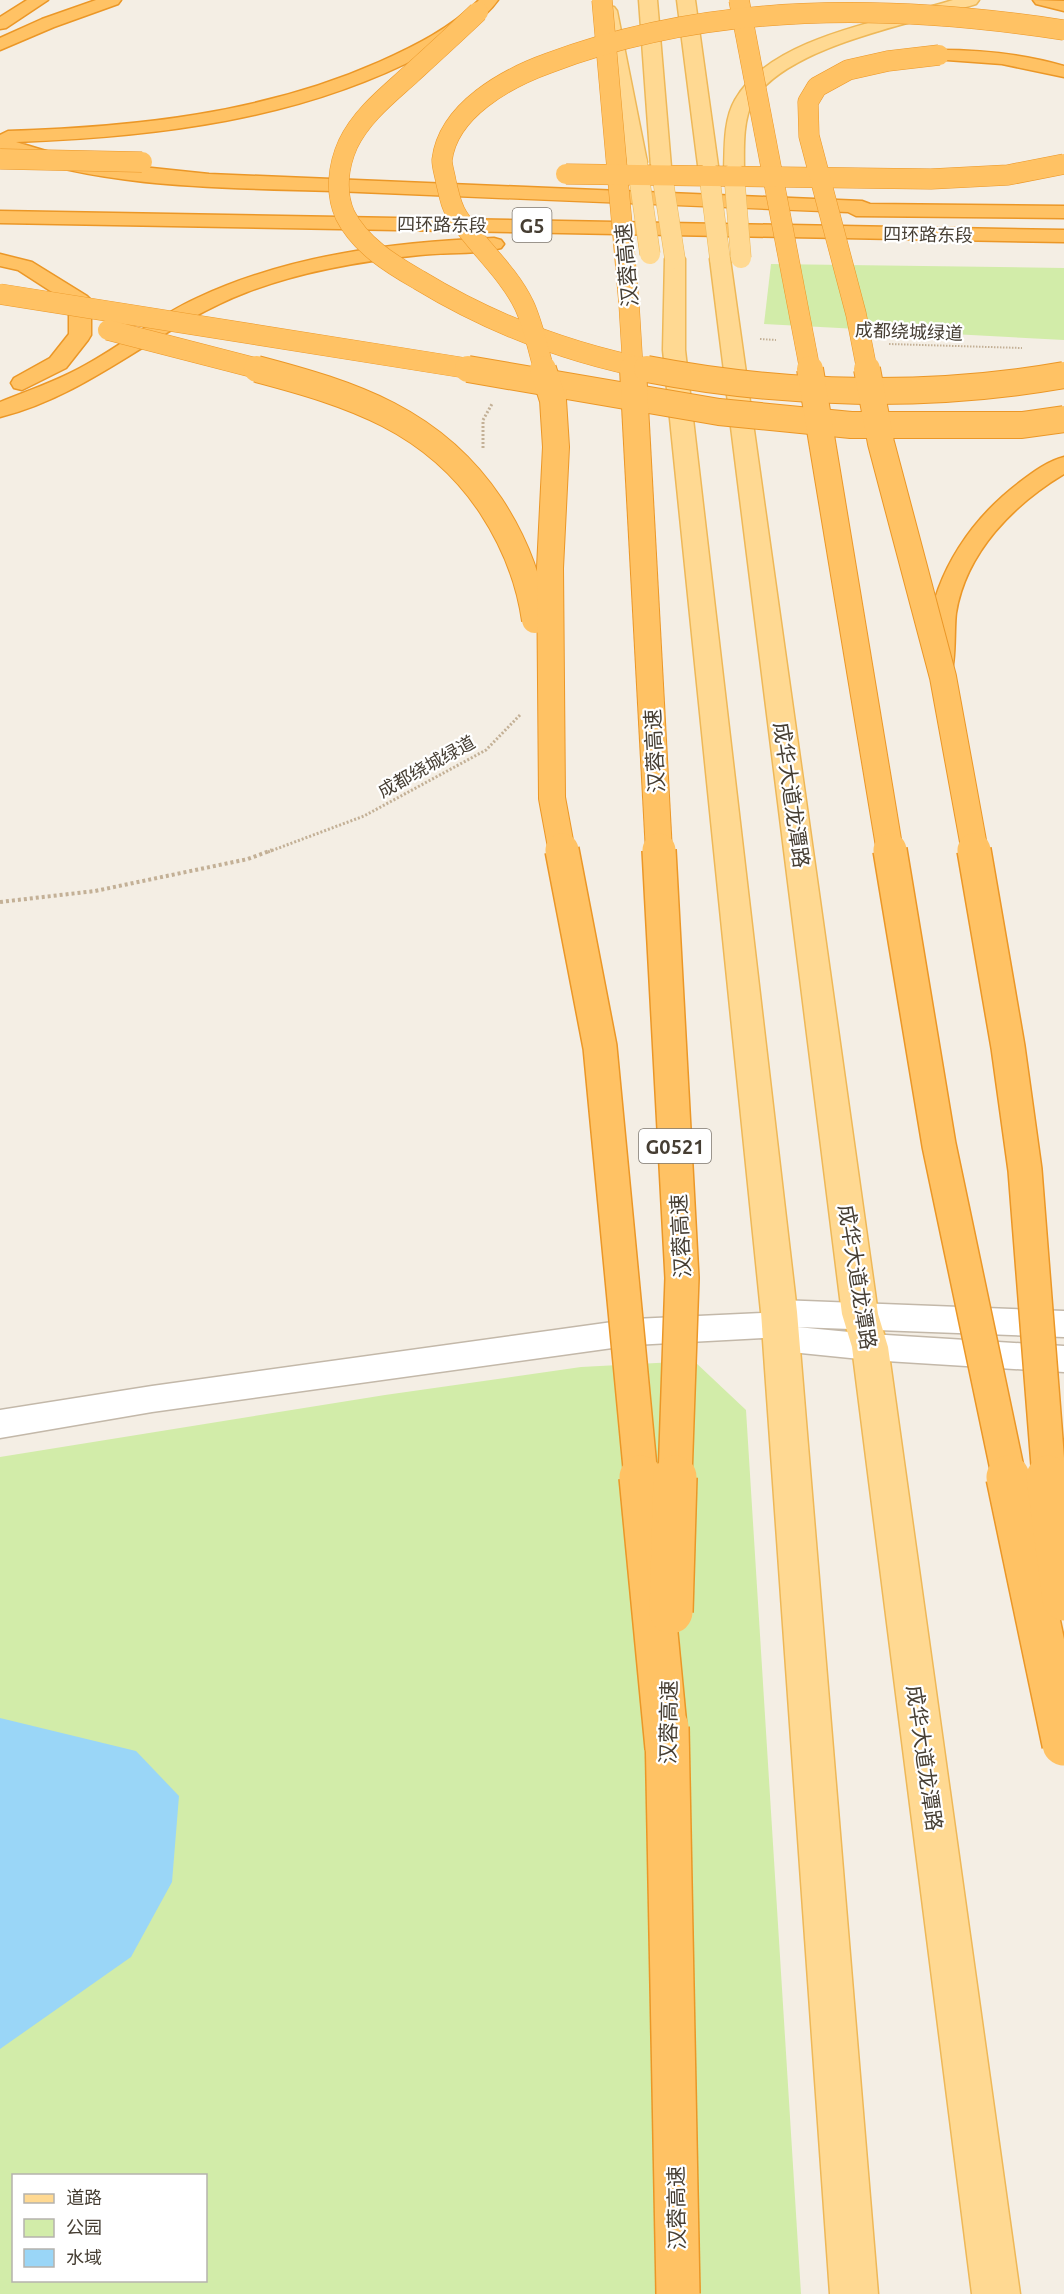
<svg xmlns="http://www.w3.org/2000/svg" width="1064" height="2294" font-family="Ubuntu,'Noto Sans SC',sans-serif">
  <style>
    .green { fill: #d2eca9; fill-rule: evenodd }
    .water { fill: #9ad6f7 }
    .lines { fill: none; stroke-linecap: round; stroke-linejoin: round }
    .minor-casing { stroke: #c3b8a9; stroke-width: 3 }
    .major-casing { stroke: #eeb858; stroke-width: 3 }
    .highway-casing { stroke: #eb9727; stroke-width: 3 }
    .path-far2 { stroke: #c3b096; stroke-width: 2; stroke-dasharray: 1.5 1.5; stroke-linecap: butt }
    .path-far1 { stroke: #c3b096; stroke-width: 3; stroke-dasharray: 2 2; stroke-linecap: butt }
    .path { stroke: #c3b096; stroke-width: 4; stroke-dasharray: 3 3; stroke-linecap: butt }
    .minor { fill: #fff; fill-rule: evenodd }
    .major { fill: #ffd992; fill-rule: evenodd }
    .highway { fill: #ffc264; fill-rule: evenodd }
    .major-bridge-casing { stroke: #eeb858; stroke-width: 21; stroke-linecap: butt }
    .highway-bridge-far3-casing { stroke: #eb9727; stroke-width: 21; stroke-linecap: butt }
    .highway-bridge-far2-casing { stroke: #eb9727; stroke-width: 28; stroke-linecap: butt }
    .highway-bridge-far1-casing { stroke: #eb9727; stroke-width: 36; stroke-linecap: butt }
    .highway-bridge-casing { stroke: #eb9727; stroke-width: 46; stroke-linecap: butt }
    .major-bridge { stroke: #ffd992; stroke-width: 20 }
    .highway-bridge-far3 { stroke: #ffc264; stroke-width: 20 }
    .highway-bridge-far2 { stroke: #ffc264; stroke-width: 26 }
    .highway-bridge-far1 { stroke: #ffc264; stroke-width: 33 }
    .highway-bridge { stroke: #ffc264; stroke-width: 43 }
    .labels { text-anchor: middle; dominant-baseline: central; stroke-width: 4.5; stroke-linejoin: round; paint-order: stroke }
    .far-street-label { font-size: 18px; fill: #463e33; stroke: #fff }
    .shield { fill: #fff; stroke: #7e7870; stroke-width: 1.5 }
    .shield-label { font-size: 20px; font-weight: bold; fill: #463e33 }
    .street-label { font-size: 21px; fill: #463e33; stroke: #fff }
  </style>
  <rect width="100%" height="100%" fill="#f4eee4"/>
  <g class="green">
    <path d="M771,264L1064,268V340L764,324Z"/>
    <path d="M694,1361L746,1410L801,2294H0V1457L385,1395L581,1367ZM14,2176H206V2280H14Z"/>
  </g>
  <path class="water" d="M0,1718L136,1751L179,1796L172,1882L131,1957L0,2049Z"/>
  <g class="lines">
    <defs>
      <path id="minor" d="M779,1300L1064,1311V1337L797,1327L870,1334L1064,1346V1372L870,1360L781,1351L768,1347L763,1338L634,1345L152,1412L0,1438V1410L152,1386L634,1319L762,1313L767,1303Z"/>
      <g id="major">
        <path d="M639,0H657L671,167L668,171H654L651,167Z"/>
        <path d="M677,0H695L719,173L716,177H702L699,173Z"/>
        <path d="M953,0H979L976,4C916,23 787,45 753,101C742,121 744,151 744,173L741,177H727L724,173C725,150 723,121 735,100C771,36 887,21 953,0Z"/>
        <path d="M608,6L614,7L617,11L647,162L644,166H630L627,162L599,11L602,7Z"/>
        <path d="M675,253L682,255L685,259V350L797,1312L878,2294H830L761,1312L663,350L665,259L668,255Z"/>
        <path d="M720,253L727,255L730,259L878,1314L888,1347L1020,2294H972L852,1347L842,1314L710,259L713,255Z"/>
      </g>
      <g id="highway">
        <path d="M27,0H48L6,28L0,29V17Z"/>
        <path d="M96,0H121L118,4L54,27L0,50V38L42,19Z"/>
        <path d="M479,0H498C481,24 450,40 425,54C299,120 156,137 16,142L76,160L209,174L862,201L870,204L1064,206V218L856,216L848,212C685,206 522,199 359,192C242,187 111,192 0,150V135L8,131C135,127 261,114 379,62C415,46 451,28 479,0Z"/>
        <path d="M1033,0L1064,1V11L1036,4Z"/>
        <path d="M939,50C982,50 1023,54 1064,66V77L1002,64L933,59L930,55L933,51Z"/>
        <path d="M0,211L1064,230V242L0,223Z"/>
        <path d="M494,238L501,240L504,244L501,248C475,255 446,252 420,255C361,261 302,271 247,292C160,325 92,394 0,417V402C27,391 54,382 80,368C120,347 155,317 197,298C289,255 393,242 494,238Z"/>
        <path d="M0,254L32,262L87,296L91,300V335L88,340L66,368L22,390L14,388L11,383L14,378L50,358L69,334V303L18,270L0,266Z"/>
        <path d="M1064,457V474C1014,504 966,552 956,613C954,626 956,664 951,672L942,674L933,672C925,661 926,644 928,631C936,571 972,518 1020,482C1033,472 1048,461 1064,457Z"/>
      </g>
    </defs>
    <use href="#minor" class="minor-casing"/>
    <use href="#major" class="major-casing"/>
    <use href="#highway" class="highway-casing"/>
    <g class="path-far2">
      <path d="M760,339L776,340"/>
      <path d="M889,344L1022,348"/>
    </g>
    <g class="path-far1">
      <path d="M483,448V420L492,404"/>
      <path d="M268,852L364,816L486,750L520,715"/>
    </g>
    <path class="path" d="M0,902L95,891L248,859L272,850"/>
    <use href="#minor" class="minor"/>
    <use href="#major" class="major"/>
    <use href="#highway" class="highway"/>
    <defs>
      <g id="major-bridge">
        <path d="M637,162L650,254"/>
        <path d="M661,167L675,259"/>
        <path d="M709,173L720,259"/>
        <path d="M734,173L741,258"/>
      </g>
      <g id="highway-bridge-far3">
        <path d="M602,0L629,304L633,370"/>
        <path d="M739,0L810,370"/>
        <path d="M478,12C456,33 434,53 411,74C388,95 362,115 348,144C338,166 335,193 345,215C360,245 391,264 419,280C493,325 570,354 655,370"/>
        <path d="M0,159L142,162"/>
        <path d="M566,174L931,179L1008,175L1064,164"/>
        <path d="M0,294L478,370"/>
        <path d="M108,330L263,370"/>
        <path d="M544,370C538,349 533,324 524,305C508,272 478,247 458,217C451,207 449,194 446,182C445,175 442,167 442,160C448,110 507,78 549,63C713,1 893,4 1064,30"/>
        <path d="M867,370L856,314L809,136L808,102L817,87L848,70L888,61L939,55"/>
      </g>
      <g id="highway-bridge-far2">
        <path d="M257,369C352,394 434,420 491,506C514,541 529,578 535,620"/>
        <path d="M468,369L719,412L851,425H1022L1064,419"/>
        <path d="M543,369L553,400L556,447L550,568L552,798L562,852"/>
        <path d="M633,369L659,852"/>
        <path d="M647,369C782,395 928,399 1064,375"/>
        <path d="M810,369L890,852"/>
        <path d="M867,369L881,443L943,677L975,852"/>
      </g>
      <g id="highway-bridge-far1">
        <path d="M562,850L600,1047L641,1478"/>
        <path d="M659,850L682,1278L675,1478"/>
        <path d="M890,850L939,1145L1009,1478"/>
        <path d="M974,850L1008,1047L1025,1170L1049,1478"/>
      </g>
      <g id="highway-bridge">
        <path d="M641,1477L667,1748"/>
        <path d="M1008,1477L1064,1744"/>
        <path d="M1048,1477L1064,1599"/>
        <path d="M671,1612L675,1477"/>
        <path d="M667,1727L678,2294"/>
      </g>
    </defs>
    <use href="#major-bridge" class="major-bridge-casing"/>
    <use href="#highway-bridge-far3" class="highway-bridge-far3-casing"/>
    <use href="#highway-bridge-far2" class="highway-bridge-far2-casing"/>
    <use href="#highway-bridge-far1" class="highway-bridge-far1-casing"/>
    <use href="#highway-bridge" class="highway-bridge-casing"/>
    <use href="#major-bridge" class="major-bridge"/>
    <use href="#highway-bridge-far3" class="highway-bridge-far3"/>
    <use href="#highway-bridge-far2" class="highway-bridge-far2"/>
    <use href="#highway-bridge-far1" class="highway-bridge-far1"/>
    <use href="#highway-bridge" class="highway-bridge"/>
  </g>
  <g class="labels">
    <g class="far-street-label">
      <text transform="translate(442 224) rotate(1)">四环路东段</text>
      <text transform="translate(928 234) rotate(1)">四环路东段</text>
      <text transform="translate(909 331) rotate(2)">成都绕城绿道</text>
      <text transform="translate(426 766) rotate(-29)">成都绕城绿道</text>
    </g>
    <g class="shield">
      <rect x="512.5" y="208" width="39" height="34" rx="4.5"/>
      <rect x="639" y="1129" width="72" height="34" rx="4.5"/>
    </g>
    <g class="shield-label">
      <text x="532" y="225">G5</text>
      <text x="675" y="1146">G0521</text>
    </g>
    <g class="street-label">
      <text transform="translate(626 265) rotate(-95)">汉蓉高速</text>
      <text transform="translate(654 751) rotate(-93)">汉蓉高速</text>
      <text transform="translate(792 795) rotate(82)">成华大道龙潭路</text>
      <text transform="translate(680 1236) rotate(-93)">汉蓉高速</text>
      <text transform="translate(858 1277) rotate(81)">成华大道龙潭路</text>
      <text transform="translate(668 1722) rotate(-89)">汉蓉高速</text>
      <text transform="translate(925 1758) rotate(82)">成华大道龙潭路</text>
      <text transform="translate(676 2208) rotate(-91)">汉蓉高速</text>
    </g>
  </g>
  <rect x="12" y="2174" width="195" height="108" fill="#ffffff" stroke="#b5b2ad" stroke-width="1.5"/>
  <rect x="24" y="2194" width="30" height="9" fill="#ffd992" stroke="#b5b2ad" stroke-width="1.5"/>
  <text x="66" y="2204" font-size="18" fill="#463e33">道路</text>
  <rect x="24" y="2219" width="30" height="18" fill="#d2eca9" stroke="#b5b2ad" stroke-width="1.5"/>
  <text x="66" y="2234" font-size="18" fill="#463e33">公园</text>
  <rect x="24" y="2249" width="30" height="18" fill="#9ad6f7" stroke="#b5b2ad" stroke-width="1.5"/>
  <text x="66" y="2264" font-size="18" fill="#463e33">水域</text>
</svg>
